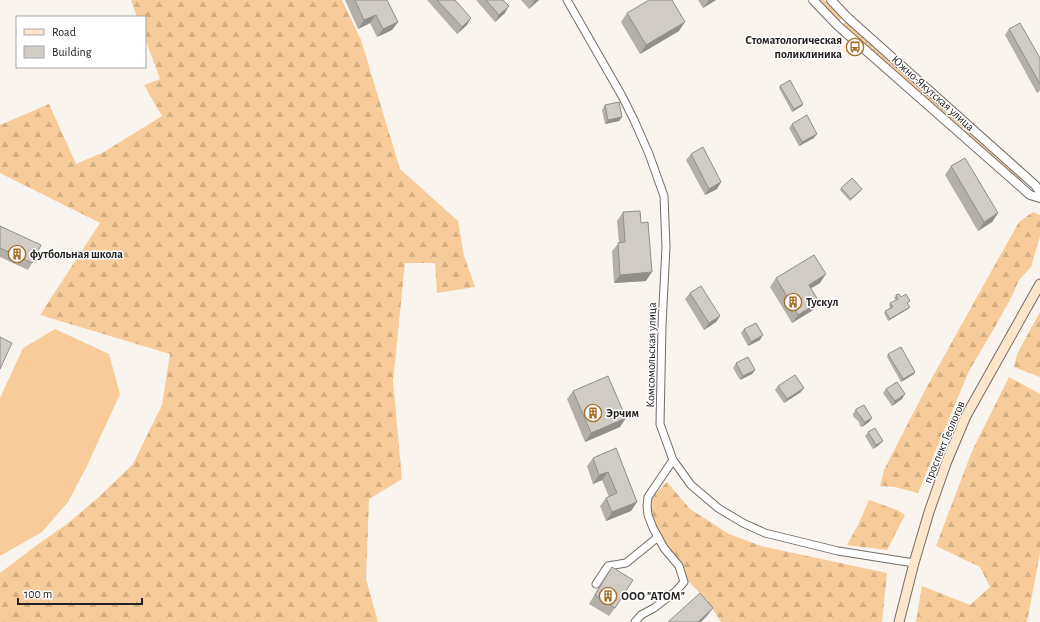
<svg xmlns="http://www.w3.org/2000/svg" width="1040" height="622" font-family="'Alegreya Sans',sans-serif">
  <style>
    .grass { fill: url(#grass-dots) }
    .forest { fill: url(#forest-firs) }
    .pitch { fill: #f7cc9a }
    .lines { fill: none; stroke-linecap: round; stroke-linejoin: round }
    .minor-casing { stroke: #726d67; stroke-width: 9 }
    .tertiary-casing { stroke: #726d67; stroke-width: 10 }
    .secondary-casing { stroke: #726d67; stroke-width: 11 }
    .minor { stroke: #fff; stroke-width: 7 }
    .tertiary { stroke: #fff; stroke-width: 8 }
    .secondary { stroke: #fce6cb; stroke-width: 9 }
    .wall { fill: #b4afa9 }
    .shaded-wall { fill: #928e8a }
    .building { fill: #d1cbc5; stroke: #928e8a }
    .labels { text-anchor: middle; dominant-baseline: central; stroke-width: 3; stroke-linejoin: round; paint-order: stroke }
    .poi-label { font-size: 12px; font-weight: bold; fill: #242220; stroke: #fff; text-anchor: start }
    .street-label { font-size: 12px; fill: #242220; stroke: #fff }
  </style>
  <defs>
    <pattern id="grass-dots" width="8" height="8" patternUnits="userSpaceOnUse"><rect width="8" height="8" fill="#f7cc9a"/><path d="M2 2h.1M6 6h.1" fill="none" stroke="#d4af84" stroke-width="1.8" stroke-linecap="round"/></pattern>
    <pattern id="forest-firs" width="22" height="20" patternUnits="userSpaceOnUse"><rect width="22" height="20" fill="#f7cc9a"/><path d="M5 1l3.5 6h-7zM16 11l3.5 6h-7z" fill="#d4af84"/></pattern>
  </defs>
  <rect width="100%" height="100%" fill="#f9f4ed"/>
  <g class="grass">
    <path d="M819,0H824L842,18L839,21Z"/>
    <path d="M846,22L1022,179V182H1019L843,24Z"/>
  </g>
  <g class="forest">
    <path d="M131,0H342L361,40L400,169L458,221L464,256L475,287L437,293L435,263H405L393,381L402,479L369,499L366,579L378,622H0V573L37,545L67,524L100,496L133,464L162,405L170,354L40,315L100,223L0,173V125L49,104L76,164L104,152L162,116L144,85L160,79L145,38V17H137Z"/>
    <path d="M1033,212L1040,215V236L1031,267L1019,280L1011,298L996,325L969,371L918,493L895,487L880,486L884,470L923,394L983,286L1019,222Z"/>
    <path d="M1040,312V377L1014,367L1017,354Z"/>
    <path d="M1009,377L1040,394V553L1027,622H916L922,586L970,605L990,587L980,567L936,546L972,451Z"/>
    <path d="M667,482L690,509L729,534L761,546L887,573L882,622H721L706,599L681,574L658,537L648,502Z"/>
    <path d="M869,500L897,510L905,515L887,550L847,545L859,523Z"/>
  </g>
  <path class="pitch" d="M55,329L109,354L120,394L86,468L68,502L42,532L0,556V398L23,348Z"/>
  <g class="lines">
    <defs>
      <g id="minor">
        <path d="M567,0L622,96L634,120L649,154L664,196L666,247L662,325L660,424L673,460L691,485L718,508L743,523L765,533L838,551L914,563"/>
        <path d="M596,584L608,566L626,563L658,537"/>
        <path d="M635,622L641,615L654,608L676,591L684,582L679,566L664,548L653,528L648,515L647,506L648,497L673,460"/>
      </g>
      <g id="tertiary">
        <path d="M813,0L838,26L1030,195L1040,198"/>
        <path d="M831,0L847,17L1035,185L1040,192"/>
      </g>
      <path id="secondary" d="M899,622L914,563L929,512L947,461L966,416L1040,284"/>
    </defs>
    <use href="#minor" class="minor-casing"/>
    <use href="#tertiary" class="tertiary-casing"/>
    <use href="#secondary" class="secondary-casing"/>
    <use href="#minor" class="minor"/>
    <use href="#tertiary" class="tertiary"/>
    <use href="#secondary" class="secondary"/>
  </g>
  <g class="wall">
    <path d="M345,0H387L398,22L392,30L377,37L370,23L358,29Z"/>
    <path d="M427,0H455L467,25L457,34Z"/>
    <path d="M476,0H503L505,13L495,22Z"/>
    <path d="M521,0H539L529,9Z"/>
    <path d="M698,0H716L703,8Z"/>
    <path d="M627,13L679,31L640,54L621,22Z"/>
    <path d="M1009,29L1040,58V91L1037,93L1005,35Z"/>
    <path d="M780,86L802,106L792,112L779,88Z"/>
    <path d="M605,105L622,117L619,121L605,124L602,110Z"/>
    <path d="M792,124L814,138L799,146L789,128Z"/>
    <path d="M691,154L721,182L717,189L705,195L686,160Z"/>
    <path d="M951,166L998,213L992,222L978,231L945,175Z"/>
    <path d="M841,188L861,191L850,201L840,190Z"/>
    <path d="M623,212L646,281L614,283L612,251L619,243L617,221Z"/>
    <path d="M0,226L32,263L28,270L0,257Z"/>
    <path d="M776,278L820,283L811,288L819,302L813,310L792,323L770,287Z"/>
    <path d="M690,293L720,316L716,322L704,330L685,299Z"/>
    <path d="M896,295L901,297L908,304V309L888,321L884,313L885,311L890,308L889,305L890,303L896,300L894,298Z"/>
    <path d="M744,329L760,340L748,346L741,333Z"/>
    <path d="M888,354L915,372L914,374L901,382L887,357Z"/>
    <path d="M736,363L755,370L752,374L740,380L733,368Z"/>
    <path d="M778,386L801,392L784,403L775,390Z"/>
    <path d="M886,389L902,399L892,406L883,393Z"/>
    <path d="M573,391L620,427L585,442L567,399Z"/>
    <path d="M856,409L872,418L869,422L862,427L860,426L859,422L853,416V414Z"/>
    <path d="M868,432L879,445L873,449L865,436Z"/>
    <path d="M616,448L637,502L631,511L606,521L600,506L606,498L609,497L602,480L593,484L587,466L593,458Z"/>
    <path d="M612,567L615,608L609,616L589,604L606,575Z"/>
  </g>
  <g class="shaded-wall">
    <path d="M536,0H539L529,9L534,2Z"/>
    <path d="M709,0H716L703,8Z"/>
    <path d="M509,6L505,13L495,22L499,15Z"/>
    <path d="M376,15L370,23L358,29L364,20Z"/>
    <path d="M471,18L467,25L457,34L462,27Z"/>
    <path d="M398,22L392,30L377,37L383,29Z"/>
    <path d="M685,22L679,31L640,54L646,45Z"/>
    <path d="M803,104L802,106L792,112L794,109Z"/>
    <path d="M622,117L619,121L605,124L608,120Z"/>
    <path d="M817,134L814,138L799,146L802,142Z"/>
    <path d="M721,182L717,189L705,195L709,189Z"/>
    <path d="M998,213L992,222L978,231L984,222Z"/>
    <path d="M652,272L646,281L614,283L620,275Z"/>
    <path d="M826,274L820,283L803,293L809,285Z"/>
    <path d="M819,302L813,310L792,323L798,315Z"/>
    <path d="M910,307L908,309L888,321L890,319Z"/>
    <path d="M720,316L716,322L704,330L709,323Z"/>
    <path d="M763,335L760,340L748,346L751,342Z"/>
    <path d="M755,370L752,374L740,380L743,376Z"/>
    <path d="M915,372L914,374L901,382L903,379Z"/>
    <path d="M804,388L801,392L784,403L787,399Z"/>
    <path d="M905,394L902,399L892,406L895,401Z"/>
    <path d="M626,418L620,427L585,442L591,433Z"/>
    <path d="M872,418L869,422L862,427L865,422Z"/>
    <path d="M883,441L879,445L873,449L876,445Z"/>
    <path d="M608,472L602,480L593,484L599,475Z"/>
    <path d="M637,502L631,511L606,521L612,512Z"/>
    <path d="M713,608L707,616L701,622H698Z"/>
  </g>
  <g class="building">
    <path d="M355,0H387L398,22L383,29L376,15L364,20Z"/>
    <path d="M437,0H455L471,18L462,27Z"/>
    <path d="M486,0H503L509,6L499,15Z"/>
    <path d="M532,0H536L534,2Z"/>
    <path d="M649,0H672L685,22L646,45L627,13Z"/>
    <path d="M1020,23L1040,58V84L1009,29Z"/>
    <path d="M790,80L803,104L794,109L780,86Z"/>
    <path d="M619,102L622,117L608,120L605,105Z"/>
    <path d="M807,115L817,134L802,142L792,124Z"/>
    <path d="M703,147L721,182L709,189L691,154Z"/>
    <path d="M965,158L998,213L984,222L951,166Z"/>
    <path d="M852,178L862,189L851,199L841,188Z"/>
    <path d="M640,211L641,223L648,222L652,272L620,275L618,243L625,242L623,212Z"/>
    <path d="M0,226L41,245L32,263L0,248Z"/>
    <path d="M814,255L826,274L809,285L819,302L798,315L776,278Z"/>
    <path d="M701,286L720,316L709,323L690,293Z"/>
    <path d="M899,294L901,297L906,294L910,301L907,303L910,307L890,319L885,311L893,307L890,303L898,299L896,295Z"/>
    <path d="M756,323L763,335L751,342L744,329Z"/>
    <path d="M0,337L12,343L0,369Z"/>
    <path d="M901,347L915,372L903,379L888,354Z"/>
    <path d="M748,357L755,370L743,376L736,363Z"/>
    <path d="M795,375L804,388L787,399L778,386Z"/>
    <path d="M608,376L626,418L591,433L573,391Z"/>
    <path d="M897,382L905,394L895,401L886,389Z"/>
    <path d="M864,405L872,418L865,422L863,421L862,418L856,411V409Z"/>
    <path d="M875,428L883,441L876,445L868,432Z"/>
    <path d="M616,448L637,502L612,512L606,498L617,493L608,472L599,475L593,458Z"/>
    <path d="M612,567L633,580L615,608L595,595Z"/>
    <path d="M700,593L713,608L698,622H668Z"/>
  </g>
  <defs>
    <symbol id="bus-ring" viewBox="-11 -11 22 22"><circle r="9.5" fill="#fff" stroke="#a46f29" stroke-width="1.5"/><path d="M-5-6H5V4H4V6H2V4H-2V6H-4V4H-5ZM-3.5-4V0h7V-4ZM-3.5 1.2v1.5H-2V1.2ZM2 1.2v1.5H3.5V1.2Z" fill="#a46f29"/></symbol>
    <symbol id="building-ring" viewBox="-11 -11 22 22"><circle r="9.5" fill="#fff" stroke="#a46f29" stroke-width="1.5"/><path d="M-4-6H4V6H1V3H-1V6H-4ZM-2.5-4.3h1.7v1.8h-1.7ZM.8-4.3h1.7v1.8H.8ZM-2.5-1h1.7V.8h-1.7ZM.8-1h1.7V.8H.8Z" fill="#a46f29"/></symbol>
  </defs>
  <g fill-rule="evenodd">
    <use href="#bus-ring" x="845" y="37" width="20" height="20"/>
    <use href="#building-ring" x="7" y="244" width="20" height="20"/>
    <use href="#building-ring" x="783" y="292" width="20" height="20"/>
    <use href="#building-ring" x="583" y="403" width="20" height="20"/>
    <use href="#building-ring" x="598" y="586" width="20" height="20"/>
  </g>
  <g class="labels">
    <g class="poi-label">
      <text x="842" y="40" text-anchor="end">Стоматологическая<tspan x="842" dy="14">поликлиника</tspan></text>
      <text x="30" y="254">футбольная школа</text>
      <text x="806" y="302">Тускул</text>
      <text x="606" y="413">Эрчим</text>
      <text x="621" y="596">ООО "АТОМ"</text>
    </g>
    <g class="street-label">
      <text transform="translate(933 93) rotate(42)">Южно-Якутская улица</text>
      <text transform="translate(651 355) rotate(-89)">Комсомольская улица</text>
      <text transform="translate(944 442) rotate(-67)">проспект Геологов</text>
    </g>
  </g>
  <rect x="16" y="16" width="130" height="52" fill="#ffffff" stroke="#a7a7a6"/>
  <rect x="24" y="29" width="20" height="6" fill="#fce6cb" stroke="#a7a7a6"/>
  <text x="52" y="36" font-size="12" fill="#242220">Road</text>
  <rect x="24" y="46" width="20" height="12" fill="#d1cbc5" stroke="#a7a7a6"/>
  <text x="52" y="56" font-size="12" fill="#242220">Building</text>
  <path d="M18 598v6h124v-6" fill="none" stroke="#242220" stroke-width="2"/>
  <text x="24" y="598" font-size="12" fill="#242220" stroke="#ffffff" stroke-width="3" paint-order="stroke">100 m</text>
</svg>
